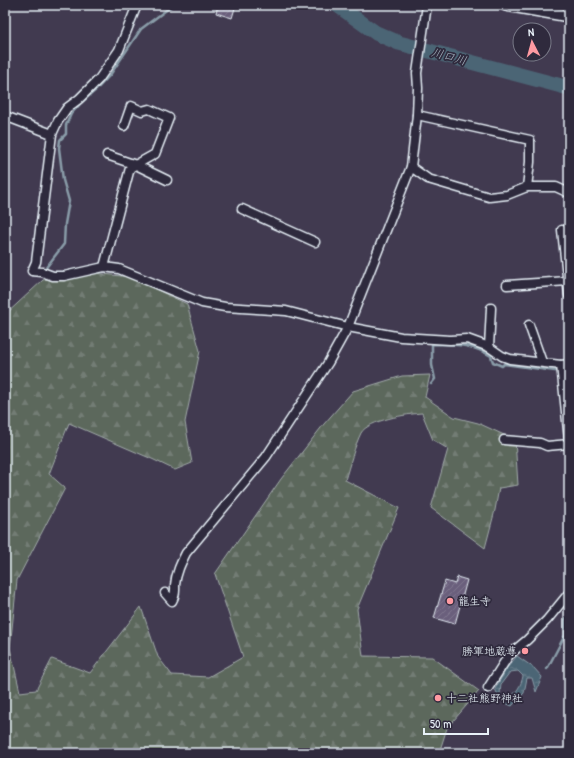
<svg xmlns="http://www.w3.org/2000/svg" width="574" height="758" font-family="'Patrick Hand','Klee One',sans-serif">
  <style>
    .forest { fill: url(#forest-firs); stroke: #a2acaa }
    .water { fill: url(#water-ripples); stroke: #8a9da9; fill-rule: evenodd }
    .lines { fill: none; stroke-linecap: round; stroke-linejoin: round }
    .stream { stroke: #8a9da9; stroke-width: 2.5 }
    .river { stroke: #4c6575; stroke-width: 15 }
    .building { fill: url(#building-hatch); stroke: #e8f1f8 }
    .minor-casing { stroke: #e8f1f8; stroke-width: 11 }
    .major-casing { stroke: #e8f1f8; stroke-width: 14 }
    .minor { stroke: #2f2a3d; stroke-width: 8 }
    .major { stroke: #2f2a3d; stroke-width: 11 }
    .poi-dot { fill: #ff9aa2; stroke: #2f2a3d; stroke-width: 1.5 }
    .labels { text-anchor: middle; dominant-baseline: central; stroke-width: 3.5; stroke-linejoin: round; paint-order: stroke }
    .poi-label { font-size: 11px; fill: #e8f1f8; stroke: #2f2a3d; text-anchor: start }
    .water-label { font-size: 12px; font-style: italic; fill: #aab9c4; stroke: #2f2a3d }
  </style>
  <defs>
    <pattern id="forest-firs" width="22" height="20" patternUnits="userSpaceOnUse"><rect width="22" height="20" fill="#5c675c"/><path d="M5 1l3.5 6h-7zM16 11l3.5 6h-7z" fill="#737d74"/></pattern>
    <pattern id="water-ripples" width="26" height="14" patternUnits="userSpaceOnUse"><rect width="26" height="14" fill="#4c6575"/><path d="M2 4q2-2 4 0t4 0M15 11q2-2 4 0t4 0" fill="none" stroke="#667c89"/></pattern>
    <pattern id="building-hatch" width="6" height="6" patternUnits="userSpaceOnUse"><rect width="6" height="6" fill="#6a5e7b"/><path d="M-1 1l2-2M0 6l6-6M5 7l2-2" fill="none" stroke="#7f768e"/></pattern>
  </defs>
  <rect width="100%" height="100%" fill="#413a50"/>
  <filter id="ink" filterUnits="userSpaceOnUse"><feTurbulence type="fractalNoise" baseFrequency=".025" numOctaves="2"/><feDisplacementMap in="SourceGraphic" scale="8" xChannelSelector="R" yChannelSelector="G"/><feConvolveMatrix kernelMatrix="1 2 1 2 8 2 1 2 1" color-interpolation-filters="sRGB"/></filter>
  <g filter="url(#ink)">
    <path class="forest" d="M77,271L130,277L187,304L200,351L185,422L192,463L175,470L152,459L69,423L49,474L65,488L17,580L10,648L20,692L36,690L52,659L90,673L141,607L158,657L172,675L208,677L243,657L215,574L281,479L324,424L353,391L402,376L430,375L425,397L454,417L478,423L515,440L518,485L499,488L495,510L485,548L431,508L448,449L433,440L422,413C408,414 368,420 361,433C355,445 349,467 345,480L399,508L357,609L363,656L432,657L479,691L447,728L439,753H5V315L43,280Z"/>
    <path class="water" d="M517,656L534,668L542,677L536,692L532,678H527L524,693L512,706L501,701L495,689L507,668ZM518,671L523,676C521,686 517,691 510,698L503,697L500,694L501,684L510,672Z"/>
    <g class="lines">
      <g class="stream">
        <path d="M45,269L64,244L65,224L69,201L63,180L59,148L60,140L66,134V125L71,114L82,102L97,89L110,75L141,29L173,5"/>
        <path d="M566,370L567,384"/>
        <path d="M431,384L435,379L432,365V344C456,345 470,343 491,356L493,362L502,366L504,364L555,371L569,370"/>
        <path d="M547,669L565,635V620L569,614"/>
      </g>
      <path class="river" d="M337,5L376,33L399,43L569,88"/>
    </g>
    <g class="building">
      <path d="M218,5H224L235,8L232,18L216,13Z"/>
      <path d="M457,577L467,580L455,624L434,618L445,581L455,584Z"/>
    </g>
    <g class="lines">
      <defs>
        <g id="minor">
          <path d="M137,5L119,50L99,79L79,99L67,108L58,121L52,134L36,262L32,271L42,272L53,276H64L104,267L119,269L202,303L225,307L286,311L348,327L401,337L450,340L467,339L489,347L502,356L510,359L561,365L569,364"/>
          <path d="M417,115L530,140V162L527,187"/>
          <path d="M5,116L52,134"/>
          <path d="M107,155L136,165L167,180"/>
          <path d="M411,167L428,179L489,197L507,195L527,187H556L569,193"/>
          <path d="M242,209L315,242"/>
          <path d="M562,230L569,295"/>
          <path d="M104,267L130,168L155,154L169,118L149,109L142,111L131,106L124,126"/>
          <path d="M507,285L568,281"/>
          <path d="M529,325L542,362"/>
          <path d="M489,347L491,308"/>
          <path d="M561,365L569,440"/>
          <path d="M504,440L540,443L547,446L569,444"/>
          <path d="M165,593L172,601C176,594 175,591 175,585C176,573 181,563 186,553L266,457L328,363L348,327L411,167L417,115L418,88L417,73L427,5"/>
          <path d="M488,688L509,655L527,640L547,620L569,593"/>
        </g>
        <path id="major" d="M506,5L569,16"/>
      </defs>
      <use href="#minor" class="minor-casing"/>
      <use href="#major" class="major-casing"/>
      <use href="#minor" class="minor"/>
      <use href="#major" class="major"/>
    </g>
  </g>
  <g class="poi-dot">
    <circle cx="450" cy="601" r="4"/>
    <circle cx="525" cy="651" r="4"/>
    <circle cx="438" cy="698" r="4"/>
  </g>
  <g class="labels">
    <g class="poi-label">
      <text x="458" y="601">龍生寺</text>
      <text x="517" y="651" text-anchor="end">勝軍地蔵尊</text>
      <text x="446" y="698">十二社熊野神社</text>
    </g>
    <g class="water-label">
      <text transform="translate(449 56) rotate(15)">川口川</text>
    </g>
  </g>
  <rect width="574" height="758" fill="none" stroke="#2f2a3d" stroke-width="20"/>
  <rect x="10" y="10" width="554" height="738" fill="none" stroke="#e8f1f8" stroke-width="1.5" filter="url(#ink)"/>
  <g transform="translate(532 42) rotate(354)"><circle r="19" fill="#2f2a3d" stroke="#797a88"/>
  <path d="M0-3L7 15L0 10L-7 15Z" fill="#ff9aa2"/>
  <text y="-6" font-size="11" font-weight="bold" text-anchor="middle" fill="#e8f1f8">N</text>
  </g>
  <path d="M424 728v6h64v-6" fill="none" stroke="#e8f1f8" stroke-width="2"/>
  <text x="430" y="728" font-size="12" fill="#e8f1f8" stroke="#2f2a3d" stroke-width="3" paint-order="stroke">50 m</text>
</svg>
